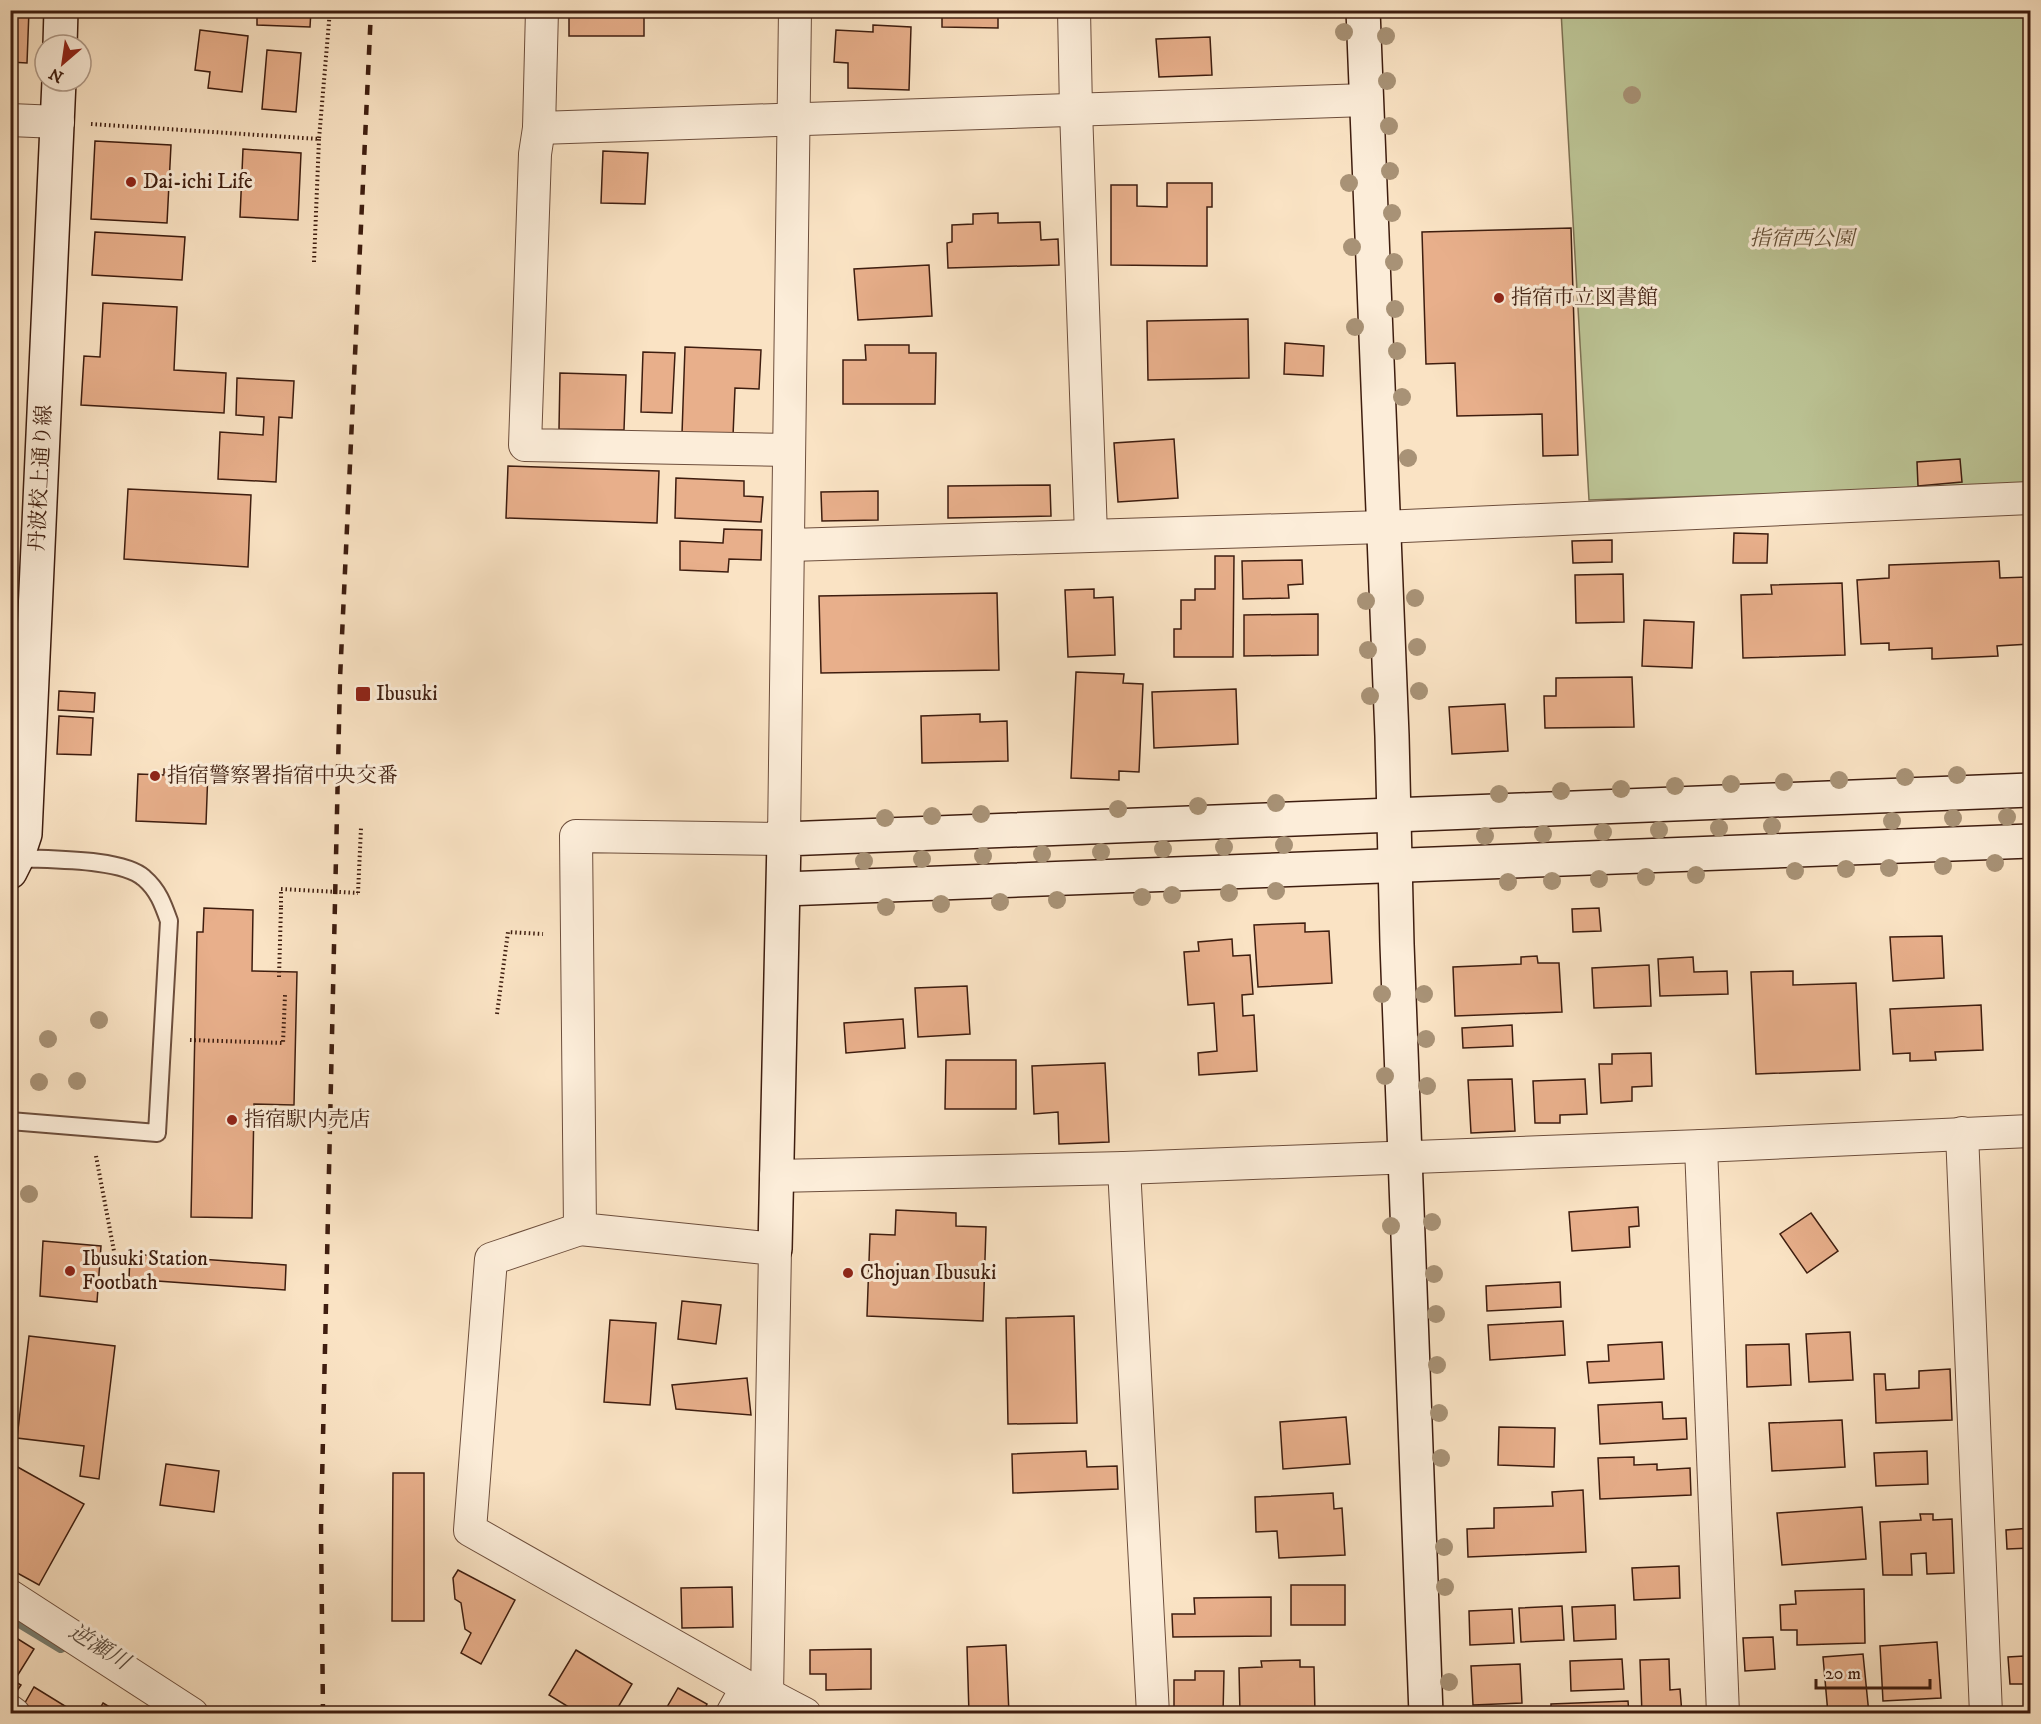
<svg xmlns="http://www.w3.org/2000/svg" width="2041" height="1724" font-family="'IM FELL DW Pica','Noto Serif JP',serif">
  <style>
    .green { fill: #bcc495; stroke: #7d7052; stroke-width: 1.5 }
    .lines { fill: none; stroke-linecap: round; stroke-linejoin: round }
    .stream { stroke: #787e71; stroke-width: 12 }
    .building { fill: #e8af8b; stroke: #3e1d0f; stroke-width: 1.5 }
    .lane-casing { stroke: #6d4e3c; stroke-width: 20 }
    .street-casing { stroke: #6d4e3c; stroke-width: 34 }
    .secondary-casing { stroke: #3e1d0f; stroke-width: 36 }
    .path { stroke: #3e1d0f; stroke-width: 4; stroke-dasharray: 1.5 3; stroke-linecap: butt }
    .lane { stroke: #fcedd9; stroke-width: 16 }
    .street { stroke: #fcedd9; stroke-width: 32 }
    .secondary { stroke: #fcedd9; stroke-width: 33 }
    .rail { stroke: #3e1d0f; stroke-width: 4.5; stroke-dasharray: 10 10; stroke-linecap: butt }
    .path-bridge { stroke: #3e1d0f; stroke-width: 4; stroke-dasharray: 1.5 3; stroke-linecap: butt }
    .tree { fill: #a89276 }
    .poi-dot { fill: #8f2418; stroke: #fcedd9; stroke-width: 2 }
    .labels { text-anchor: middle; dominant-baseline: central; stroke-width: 6; stroke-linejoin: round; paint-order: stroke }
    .poi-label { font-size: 21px; fill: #3e1d0f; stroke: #fcedd9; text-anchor: start }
    .park-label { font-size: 21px; font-style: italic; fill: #644f37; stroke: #fcedd9 }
    .street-label { font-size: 21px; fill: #3e1d0f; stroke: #fcedd9 }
    .water-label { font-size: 22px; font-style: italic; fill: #5b4d40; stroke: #fcedd9 }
  </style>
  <rect width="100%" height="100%" fill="#fae3c4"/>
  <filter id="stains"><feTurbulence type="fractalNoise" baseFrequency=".00333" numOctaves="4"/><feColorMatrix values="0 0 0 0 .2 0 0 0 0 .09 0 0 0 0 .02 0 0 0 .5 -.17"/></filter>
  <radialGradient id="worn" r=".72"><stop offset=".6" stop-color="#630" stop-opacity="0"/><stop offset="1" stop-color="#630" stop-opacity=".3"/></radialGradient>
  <path class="green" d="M1561,11H2030V485L1589,500Z"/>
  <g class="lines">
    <path class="stream" d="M10,1616L61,1647"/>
  </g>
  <g class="building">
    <path d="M10,10H29L27,63L10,62Z"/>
    <path d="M257,10H311L310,27L257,25Z"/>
    <rect x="569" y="10" width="75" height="26"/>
    <path d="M942,10H998V28L942,27Z"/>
    <path d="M873,25L911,27L909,90L848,88V63L834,62L836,30L873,32Z"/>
    <path d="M200,30L248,36L242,92L208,88L210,72L195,70Z"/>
    <path d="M1210,37L1212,75L1159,77L1156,39Z"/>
    <path d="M267,50L301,53L296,112L262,109Z"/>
    <path d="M95,141L171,145L167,223L91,219Z"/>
    <path d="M243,149L301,153L298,220L240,217Z"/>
    <path d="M603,151L648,153L645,204L601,203Z"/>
    <path d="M1167,183H1212V207H1207V266L1111,265V185H1137V206L1167,207Z"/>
    <path d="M998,213V223L1040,222L1041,240L1058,239L1059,265L948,268L947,243L952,242V225L973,224V214Z"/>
    <path d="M1571,228L1578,455L1543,456L1542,414L1457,416L1455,363L1426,364L1422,232Z"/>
    <path d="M95,232L185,237L182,280L92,275Z"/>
    <path d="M929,265L932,316L858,320L854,269Z"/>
    <path d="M103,303L177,307L174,370L226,373L224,413L81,405L84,356L100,357Z"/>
    <path d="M1248,319L1249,378L1148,380L1147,321Z"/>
    <path d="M1285,343L1324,346L1323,376L1284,374Z"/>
    <path d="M865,345H909V353H936L935,404H843V360H866Z"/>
    <path d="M685,347L761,350L759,389L735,388L733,436L682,434Z"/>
    <path d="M643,352L675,353L672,413L641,412Z"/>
    <path d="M560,373L626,375L624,430L559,429Z"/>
    <path d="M237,378L294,381L292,418L279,417L276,482L218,479L220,432L263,435L264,417L236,415Z"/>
    <path d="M1174,439L1178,498L1118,502L1114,443Z"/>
    <path d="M1960,459L1962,482L1918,486L1917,462Z"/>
    <path d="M508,466L659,471L657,523L506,518Z"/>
    <path d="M676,478L744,481V496L763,497L761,522L675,518Z"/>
    <path d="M1050,485L1051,516L948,518V486Z"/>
    <path d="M128,489L251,495L248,567L124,559Z"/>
    <path d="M878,491V520L822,521L821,492Z"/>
    <path d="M724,529L762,530L761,560L729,559L728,572L680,570V541L723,543Z"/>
    <path d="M1734,533L1768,534L1767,563H1733Z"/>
    <path d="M1612,540V562L1573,563L1572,541Z"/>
    <path d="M1215,556H1234L1233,657H1174V629H1181V600H1195V589H1215Z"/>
    <path d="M1302,560L1303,584L1288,585L1289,598L1243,599L1242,561Z"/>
    <path d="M1999,561L2000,578L2028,577L2030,644L1997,646L1998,656L1932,659V648L1889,650V643L1861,644L1857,580L1889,578V565Z"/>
    <path d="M1623,574L1624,622L1576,623L1575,575Z"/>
    <path d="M1842,583L1845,655L1743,658L1741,595L1772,594L1771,585Z"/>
    <path d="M1094,589V598L1113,597L1115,655L1068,657L1065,590Z"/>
    <path d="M997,593L999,670L821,673L819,596Z"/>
    <path d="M1318,614V655L1244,656V615Z"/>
    <path d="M1644,620L1694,622L1692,668L1642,666Z"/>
    <path d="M1076,672L1124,674L1123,683L1143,684L1139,772L1119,771V780L1071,778Z"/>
    <path d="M1632,677L1634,727L1545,728L1544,696H1556V678Z"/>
    <path d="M1236,689L1238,744L1154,748L1152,692Z"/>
    <path d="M59,691L95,693L94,712L58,710Z"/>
    <path d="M1505,704L1508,751L1452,754L1449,707Z"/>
    <path d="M980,714V722L1007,721L1008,761L922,763L921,716Z"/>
    <path d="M59,716L93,718L91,755L57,754Z"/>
    <path d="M164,769L208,770L206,824L136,821L138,774L164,775Z"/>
    <path d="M204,908L253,910L252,971L297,972L294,1105L254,1104L252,1218L191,1217L197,932H203Z"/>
    <path d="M1599,908L1601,931L1573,932L1572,909Z"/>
    <path d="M1305,923V932L1329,931L1332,983L1258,987L1254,925Z"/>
    <path d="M1942,936L1944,978L1893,981L1890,937Z"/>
    <path d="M1232,939L1233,956L1250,955L1253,994L1242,995L1243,1016L1254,1015L1257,1071L1199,1075L1198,1053L1217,1051L1214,1003L1188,1005L1184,952L1199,951L1198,942Z"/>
    <path d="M1537,956L1538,963H1559L1562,1012L1455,1016L1453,967L1521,964V957Z"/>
    <path d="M1693,957L1694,972L1727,971L1728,994L1660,996L1658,959Z"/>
    <path d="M1649,965L1651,1006L1594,1008L1592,968Z"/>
    <path d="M1793,971V985L1856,983L1860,1070L1756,1074L1751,972Z"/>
    <path d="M967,986L970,1034L918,1037L915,988Z"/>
    <path d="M1981,1005L1983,1050L1935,1052L1936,1060L1910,1061V1053L1893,1054L1890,1009Z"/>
    <path d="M903,1019L905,1048L846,1053L844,1023Z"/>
    <path d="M1512,1025L1513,1046L1463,1048L1462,1028Z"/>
    <path d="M1651,1053L1652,1086L1632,1087V1101L1601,1103L1599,1064H1612V1054Z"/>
    <path d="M946,1060H1016V1109H945Z"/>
    <path d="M1105,1063L1109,1142L1059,1144L1058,1112L1034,1114L1032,1066Z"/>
    <path d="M1512,1079L1515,1131L1471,1133L1468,1080Z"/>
    <path d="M1585,1079L1587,1114L1560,1115V1123H1535L1533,1081Z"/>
    <path d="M1638,1207L1639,1226L1629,1227L1630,1247L1572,1251L1569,1212Z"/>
    <path d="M896,1210L956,1213V1226L986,1227L983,1321L867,1316L870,1234L895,1235Z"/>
    <path d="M1811,1213L1838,1251L1807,1273L1780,1234Z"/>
    <path d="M43,1241L101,1246L97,1302L40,1296Z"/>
    <path d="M130,1254L286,1265L285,1290L129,1279Z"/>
    <path d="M1560,1282L1561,1307L1487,1311L1486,1286Z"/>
    <path d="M682,1301L721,1305L716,1344L678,1339Z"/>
    <path d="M1074,1316L1077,1423L1008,1424L1006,1318Z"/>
    <path d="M610,1320L656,1323L650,1405L604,1402Z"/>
    <path d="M1563,1321L1565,1355L1490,1360L1488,1325Z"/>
    <path d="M1850,1332L1853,1380L1809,1382L1806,1334Z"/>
    <path d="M29,1336L115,1346L99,1479L80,1476L84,1446L17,1438Z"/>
    <path d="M1662,1342L1664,1379L1589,1383L1587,1362L1609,1361L1608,1345Z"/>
    <path d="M1789,1344L1791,1385L1747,1387L1746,1345Z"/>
    <path d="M1950,1369L1952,1420L1876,1423L1874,1374H1885L1886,1390L1919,1388V1371Z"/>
    <path d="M747,1378L751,1415L676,1409L672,1385Z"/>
    <path d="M1662,1402L1663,1419L1686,1418L1687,1439L1600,1444L1598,1405Z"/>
    <path d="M1346,1417L1350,1464L1283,1469L1280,1422Z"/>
    <path d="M1842,1420L1845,1467L1772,1471L1769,1423Z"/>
    <path d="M1499,1427L1555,1428L1554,1467L1498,1465Z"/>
    <path d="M1086,1451L1087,1467L1117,1466L1118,1489L1013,1493L1012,1454Z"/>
    <path d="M1927,1451L1928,1484L1876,1486L1874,1453Z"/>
    <path d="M1634,1457V1465L1657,1464V1470L1690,1468L1691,1495L1600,1499L1598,1458Z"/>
    <path d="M166,1464L219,1471L214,1512L160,1505Z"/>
    <path d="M14,1465L84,1504L39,1585L10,1569V1471Z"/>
    <path d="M393,1473H424V1621H392Z"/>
    <path d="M1583,1490L1586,1552L1468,1557L1467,1529L1494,1528V1508L1553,1506L1552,1492Z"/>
    <path d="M1333,1493L1334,1509L1342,1508L1345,1555L1279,1558L1277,1531L1256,1532L1255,1497Z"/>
    <path d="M1862,1507L1866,1559L1782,1565L1777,1513Z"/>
    <path d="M1920,1514H1933V1520L1952,1519L1954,1573L1927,1574L1926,1553L1911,1554L1912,1575H1883L1880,1522L1921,1520Z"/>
    <path d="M2030,1528V1548L2007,1549L2006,1530Z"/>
    <path d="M1679,1566L1680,1598L1634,1600L1632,1568Z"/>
    <path d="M458,1570L515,1600L481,1664L461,1653L471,1633L465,1629L461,1603L455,1599L453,1578Z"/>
    <rect x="1291" y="1585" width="54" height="40"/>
    <path d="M732,1587L733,1627L682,1628L681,1588Z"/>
    <path d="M1864,1589L1865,1643L1797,1645V1630H1781L1780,1605L1796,1604L1795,1591Z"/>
    <path d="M1271,1597V1636L1173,1637L1172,1614H1195L1194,1598Z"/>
    <path d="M1615,1605L1616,1639L1574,1641L1572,1607Z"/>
    <path d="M1562,1606L1564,1640L1521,1642L1519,1608Z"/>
    <path d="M1512,1609L1514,1643L1470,1645L1469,1611Z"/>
    <path d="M10,1634L34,1649L14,1681L21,1685L10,1701Z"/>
    <path d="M1773,1637L1775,1669L1745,1671L1743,1638Z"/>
    <path d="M1937,1642L1941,1698L1883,1701L1880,1646Z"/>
    <path d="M1006,1645L1009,1714H969L967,1647Z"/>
    <path d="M871,1649V1689L826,1690V1674H810V1650Z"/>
    <path d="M576,1650L632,1684L614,1714H580L549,1695Z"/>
    <path d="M1863,1654L1869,1714H1828L1823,1657Z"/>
    <path d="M2024,1656L2026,1684H2010L2008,1657Z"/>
    <path d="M1622,1659L1624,1689L1571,1691L1570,1661Z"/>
    <path d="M1669,1659L1670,1690L1680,1689L1682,1714H1642L1640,1660Z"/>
    <path d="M1300,1660V1667H1314L1315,1714H1240L1239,1668L1262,1667L1261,1661Z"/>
    <path d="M1520,1664L1522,1703L1473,1705L1471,1666Z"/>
    <path d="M1195,1671H1224L1223,1714H1174V1680H1195Z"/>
    <path d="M34,1687L78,1714H32L22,1708Z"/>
    <path d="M678,1688L707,1704L702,1714H663Z"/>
    <path d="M1628,1701L1629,1714H1551V1704Z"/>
    <path d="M103,1703L121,1714H97Z"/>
  </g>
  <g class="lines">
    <defs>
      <path id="lane" d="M10,1121L157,1133L169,921C163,904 158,890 144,878C122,858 48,860 17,858"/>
      <g id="street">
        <path d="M542,10L539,128L535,154L525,445L789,450"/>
        <path d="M1074,10L1076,110L1091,535"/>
        <path d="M10,120L58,122"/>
        <path d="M539,128L1366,100"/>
        <path d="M790,545L1383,527L2030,498"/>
        <path d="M1962,1133L1986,1714"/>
        <path d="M1701,1146L1723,1714"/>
        <path d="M1124,1168L1153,1714"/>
        <path d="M776,1176L1124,1168L1701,1146L2030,1131"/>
        <path d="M580,1229L491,1259L470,1530L747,1687L767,1694L805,1714"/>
        <path d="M10,1596L192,1714"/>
        <path d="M767,1694L775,1249L580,1229L576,836L784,839L795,10"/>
        <path d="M10,1711L14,1714"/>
        <path d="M732,1714L747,1687"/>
      </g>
      <g id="secondary">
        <path d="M1363,10L1392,736L1397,944L1426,1714"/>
        <path d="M60,45L61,10"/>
        <path d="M10,872L17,858L25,834L59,81"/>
        <path d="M784,889L2030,841"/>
        <path d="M775,1249L784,839L2030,790"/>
      </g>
    </defs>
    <use href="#lane" class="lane-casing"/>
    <use href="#street" class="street-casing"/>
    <use href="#secondary" class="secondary-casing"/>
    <g class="path">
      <path d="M91,124L319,139L330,10"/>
      <path d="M314,262L319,139"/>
      <path d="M358,893L361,828"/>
      <path d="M279,977L281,907"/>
      <path d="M497,1014L508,932L543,934"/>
      <path d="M190,1040L283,1043L285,995"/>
      <path d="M96,1156L117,1267"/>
    </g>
    <use href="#lane" class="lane"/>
    <use href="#street" class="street"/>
    <use href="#secondary" class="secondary"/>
    <path class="rail" d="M323,1714L321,1527L340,679L371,10"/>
    <path class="path-bridge" d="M281,907V889L358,893"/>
  </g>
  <g class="tree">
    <circle cx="1344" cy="32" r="9"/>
    <circle cx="1386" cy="36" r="9"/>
    <circle cx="1387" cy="81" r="9"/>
    <circle cx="1632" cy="95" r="9"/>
    <circle cx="1389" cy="126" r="9"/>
    <circle cx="1390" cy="171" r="9"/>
    <circle cx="1349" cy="183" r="9"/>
    <circle cx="1392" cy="213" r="9"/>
    <circle cx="1352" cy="247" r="9"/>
    <circle cx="1394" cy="262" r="9"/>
    <circle cx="1395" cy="309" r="9"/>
    <circle cx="1355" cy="327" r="9"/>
    <circle cx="1397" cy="351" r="9"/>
    <circle cx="1402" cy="397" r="9"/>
    <circle cx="1408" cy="458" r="9"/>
    <circle cx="1415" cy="598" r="9"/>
    <circle cx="1366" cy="601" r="9"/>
    <circle cx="1417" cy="647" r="9"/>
    <circle cx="1368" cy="650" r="9"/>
    <circle cx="1419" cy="691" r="9"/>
    <circle cx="1370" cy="696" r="9"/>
    <circle cx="1957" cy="775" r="9"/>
    <circle cx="1905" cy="777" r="9"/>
    <circle cx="1839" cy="780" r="9"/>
    <circle cx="1784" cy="782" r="9"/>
    <circle cx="1731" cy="784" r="9"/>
    <circle cx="1675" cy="786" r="9"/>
    <circle cx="1621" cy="789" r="9"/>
    <circle cx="1561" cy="791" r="9"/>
    <circle cx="1499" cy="794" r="9"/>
    <circle cx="1276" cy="803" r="9"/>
    <circle cx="1198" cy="806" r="9"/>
    <circle cx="1118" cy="809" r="9"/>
    <circle cx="981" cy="814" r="9"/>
    <circle cx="932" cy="816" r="9"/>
    <circle cx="2007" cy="817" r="9"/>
    <circle cx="885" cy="818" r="9"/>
    <circle cx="1953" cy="818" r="9"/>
    <circle cx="1892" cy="821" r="9"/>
    <circle cx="1772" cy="826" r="9"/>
    <circle cx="1719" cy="828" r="9"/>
    <circle cx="1659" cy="830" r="9"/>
    <circle cx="1603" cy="832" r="9"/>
    <circle cx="1543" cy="834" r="9"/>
    <circle cx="1485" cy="836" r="9"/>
    <circle cx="1284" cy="845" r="9"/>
    <circle cx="1224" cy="847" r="9"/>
    <circle cx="1163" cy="849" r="9"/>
    <circle cx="1101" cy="852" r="9"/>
    <circle cx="1042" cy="854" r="9"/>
    <circle cx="983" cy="856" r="9"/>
    <circle cx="922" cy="859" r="9"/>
    <circle cx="864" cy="861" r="9"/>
    <circle cx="1995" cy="863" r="9"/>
    <circle cx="1943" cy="866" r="9"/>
    <circle cx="1889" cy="868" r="9"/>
    <circle cx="1846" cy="869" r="9"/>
    <circle cx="1795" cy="871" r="9"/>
    <circle cx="1696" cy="875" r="9"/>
    <circle cx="1646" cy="877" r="9"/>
    <circle cx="1599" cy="879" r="9"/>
    <circle cx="1552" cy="881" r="9"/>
    <circle cx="1508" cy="882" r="9"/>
    <circle cx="1276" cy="891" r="9"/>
    <circle cx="1229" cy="893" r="9"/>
    <circle cx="1172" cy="895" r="9"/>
    <circle cx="1142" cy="897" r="9"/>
    <circle cx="1057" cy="900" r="9"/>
    <circle cx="1000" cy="902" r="9"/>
    <circle cx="941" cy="904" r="9"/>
    <circle cx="886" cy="907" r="9"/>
    <circle cx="1382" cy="994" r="9"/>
    <circle cx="1424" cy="994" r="9"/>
    <circle cx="99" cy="1020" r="9"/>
    <circle cx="48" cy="1039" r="9"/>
    <circle cx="1426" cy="1039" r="9"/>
    <circle cx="1385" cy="1076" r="9"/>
    <circle cx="77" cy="1081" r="9"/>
    <circle cx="39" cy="1082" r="9"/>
    <circle cx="1427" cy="1086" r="9"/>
    <circle cx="29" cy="1194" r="9"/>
    <circle cx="1432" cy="1222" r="9"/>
    <circle cx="1391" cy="1226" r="9"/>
    <circle cx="1434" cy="1274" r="9"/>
    <circle cx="1436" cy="1314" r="9"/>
    <circle cx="1437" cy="1365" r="9"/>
    <circle cx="1439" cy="1413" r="9"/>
    <circle cx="1441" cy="1458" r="9"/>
    <circle cx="1444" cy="1547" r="9"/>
    <circle cx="1445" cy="1587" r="9"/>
    <circle cx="1449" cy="1682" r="9"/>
  </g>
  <g class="poi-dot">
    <circle cx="131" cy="182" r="6"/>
    <circle cx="1499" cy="298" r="6"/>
    <rect x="355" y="686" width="16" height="16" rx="3"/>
    <circle cx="155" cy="776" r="6"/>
    <circle cx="232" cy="1120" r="6"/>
    <circle cx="70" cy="1271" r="6"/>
    <circle cx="848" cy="1273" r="6"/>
  </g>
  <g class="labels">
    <g class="poi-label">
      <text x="143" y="182">Dai-ichi Life</text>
      <text x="1511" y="298">指宿市立図書館</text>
      <text x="376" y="694">Ibusuki</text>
      <text x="167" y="776">指宿警察署指宿中央交番</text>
      <text x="244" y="1120">指宿駅内売店</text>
      <text x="82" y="1259">Ibusuki Station<tspan x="82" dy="24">Footbath</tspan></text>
      <text x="860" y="1273">Chojuan Ibusuki</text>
    </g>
    <g class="park-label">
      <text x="1802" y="239">指宿西公園</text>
    </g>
    <g class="street-label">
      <text transform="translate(41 478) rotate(-87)">丹波校上通り線</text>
    </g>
    <g class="water-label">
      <text transform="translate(99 1647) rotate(32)">逆瀬川</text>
    </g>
  </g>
  <rect width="2041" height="1724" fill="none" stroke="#fae3c4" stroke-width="36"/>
  <rect x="12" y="12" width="2017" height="1700" fill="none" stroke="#3e1d0f" stroke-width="3"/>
  <rect x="18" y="18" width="2005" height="1688" fill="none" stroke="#3e1d0f" stroke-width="1.5"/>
  <g transform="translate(63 63) rotate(209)"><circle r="28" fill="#fcedd9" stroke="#b09a88" stroke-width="1.5"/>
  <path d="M0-4.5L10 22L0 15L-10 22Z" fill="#8f2418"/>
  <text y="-9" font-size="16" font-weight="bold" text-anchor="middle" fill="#3e1d0f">N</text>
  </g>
  <path d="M1816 1679v9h114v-9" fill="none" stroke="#3e1d0f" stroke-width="3"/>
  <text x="1825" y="1679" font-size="18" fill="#3e1d0f" stroke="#fcedd9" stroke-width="4.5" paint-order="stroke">20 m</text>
  <rect width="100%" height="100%" filter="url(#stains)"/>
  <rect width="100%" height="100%" fill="url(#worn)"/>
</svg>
